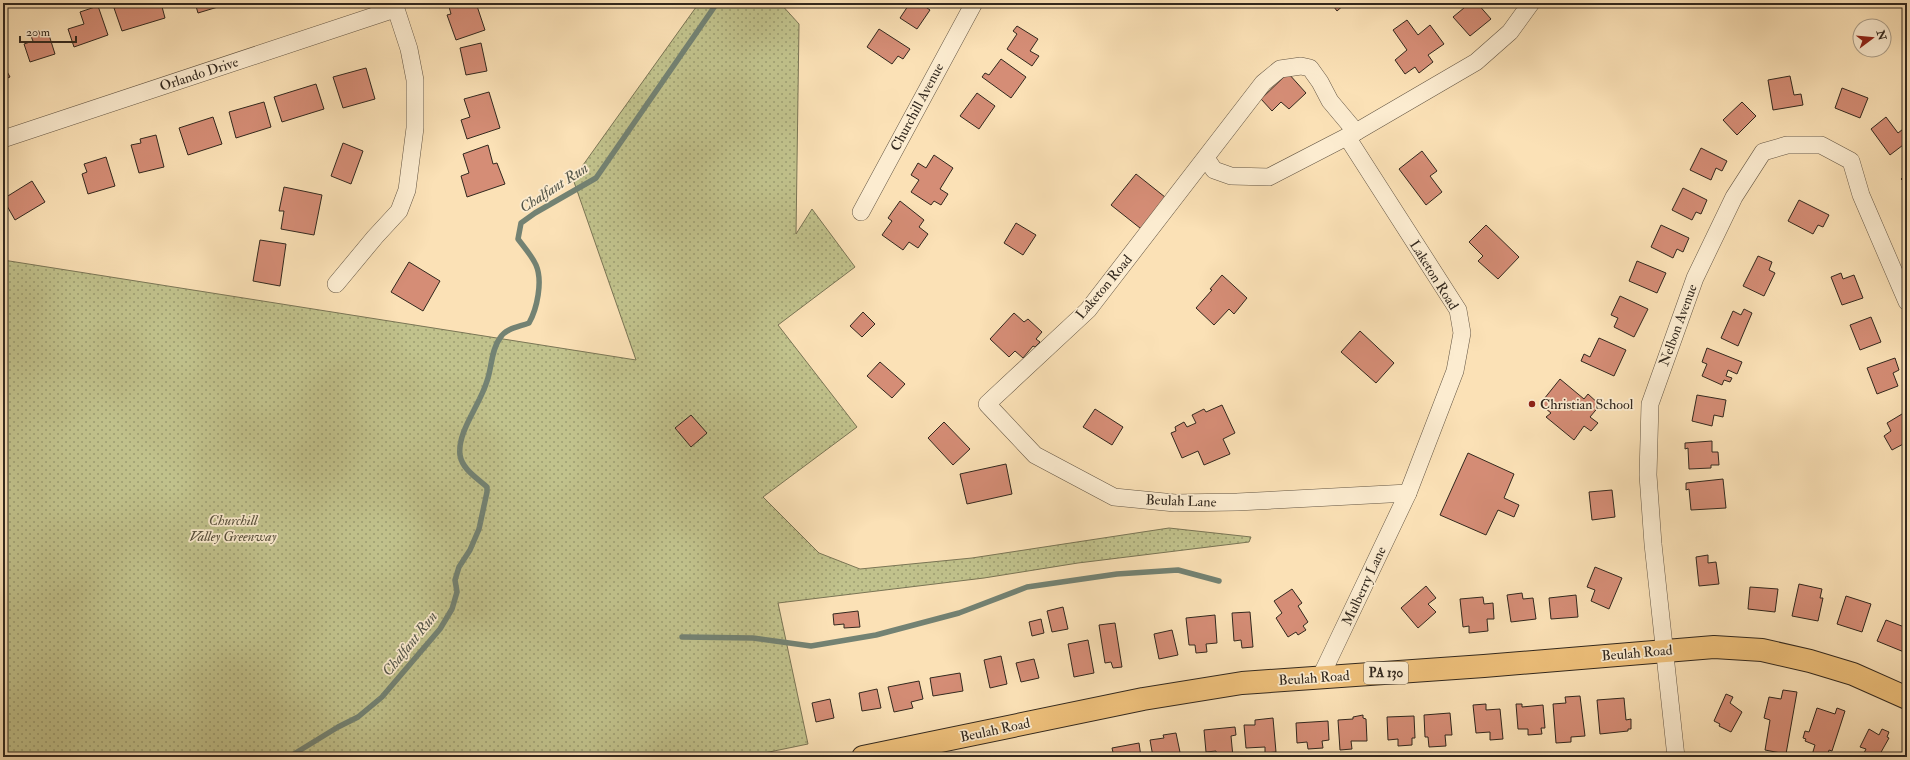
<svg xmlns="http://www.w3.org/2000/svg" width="1910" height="760" font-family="'IM FELL Double Pica',serif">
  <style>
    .park { fill: url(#park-dots); stroke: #7a7555 }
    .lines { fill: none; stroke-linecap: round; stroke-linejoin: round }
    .stream { stroke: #738273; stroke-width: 5.5 }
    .building { fill: #d58d76; stroke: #32281e }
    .minor-casing { stroke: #645644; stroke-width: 18 }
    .primary-casing { stroke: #32281e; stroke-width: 24 }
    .minor { stroke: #fcecd0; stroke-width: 17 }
    .primary { stroke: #eec07b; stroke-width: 22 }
    .poi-dot { fill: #8f2418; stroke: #fcecd0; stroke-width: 1.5 }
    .labels { text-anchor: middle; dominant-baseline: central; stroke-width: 3.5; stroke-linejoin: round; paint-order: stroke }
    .shield { fill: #fcecd0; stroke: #6f6353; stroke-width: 1 }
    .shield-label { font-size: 13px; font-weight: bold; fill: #32281e }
    .street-label { font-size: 14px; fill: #32281e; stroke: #fcecd0 }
    .poi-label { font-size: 14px; fill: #32281e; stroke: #fcecd0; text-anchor: start }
    .park-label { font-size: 14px; font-style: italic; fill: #564e3a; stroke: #fcecd0 }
    .water-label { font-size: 15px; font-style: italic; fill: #535549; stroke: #fcecd0 }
  </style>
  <defs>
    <pattern id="park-dots" width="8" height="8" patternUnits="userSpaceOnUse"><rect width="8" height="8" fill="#c1c28c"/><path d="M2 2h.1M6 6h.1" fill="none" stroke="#9d9e72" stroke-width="1.8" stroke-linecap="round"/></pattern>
  </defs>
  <rect width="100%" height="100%" fill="#fbe1b6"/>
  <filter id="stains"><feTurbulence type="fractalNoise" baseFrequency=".005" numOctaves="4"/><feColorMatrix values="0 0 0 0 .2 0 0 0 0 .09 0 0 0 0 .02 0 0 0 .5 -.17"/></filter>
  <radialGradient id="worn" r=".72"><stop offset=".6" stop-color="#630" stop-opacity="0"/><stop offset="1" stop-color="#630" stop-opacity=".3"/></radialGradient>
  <path class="park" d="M699,3H780L799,24L796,234L812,209L855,267L778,325L857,427L763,497L819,553L860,569L972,558L1169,528L1251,537L1249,542L1078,563L984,578L778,603L808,744L745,757H3V260L636,360L573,179Z"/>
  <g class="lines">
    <g class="stream">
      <path d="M682,637L753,638L811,646L876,635L959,613L1027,587L1117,574L1178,570L1219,581"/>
      <path d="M289,757L338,727L358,717L382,697L440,629L452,609L457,592L455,580L459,567L470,550L479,529L487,492V487C477,478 462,469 460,455C457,432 480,405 487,381C492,367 491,350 500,338C506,328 519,327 529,323C537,309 543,281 536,265C532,256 524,247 518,239L521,223L535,213L596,178L717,3"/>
    </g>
  </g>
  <g class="building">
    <path d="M125,3H161L165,18L122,31L114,8L126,5Z"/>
    <path d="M195,3H231L198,13Z"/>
    <path d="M448,3H476L485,30L456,40L447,15L451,14Z"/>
    <path d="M910,3H920L930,10L917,29L900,18Z"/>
    <path d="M1331,3H1344L1345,4L1337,11Z"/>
    <path d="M1470,3H1477L1491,19L1470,36L1453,17Z"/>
    <path d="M98,6L108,35L74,47L68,29L84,24L80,12Z"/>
    <path d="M1407,20L1418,35L1430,25L1444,44L1428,55L1433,62L1419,73L1415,67L1405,74L1395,60L1407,50L1393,30Z"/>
    <path d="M1017,26L1038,39L1030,51L1039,56L1032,66L1007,49L1017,34L1013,31Z"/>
    <path d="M879,29L910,49L903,59L898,56L892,64L867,47Z"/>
    <path d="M39,31L41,37L49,35L55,54L30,62L24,44L33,41L30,34Z"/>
    <path d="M481,43L487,71L466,75L460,48Z"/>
    <path d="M1001,59L1026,77L1011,98L982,77L985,73L989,75Z"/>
    <path d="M3,64L10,77L3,80Z"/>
    <path d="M366,68L375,99L343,108L333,77Z"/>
    <path d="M1288,73L1306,93L1289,109L1281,102L1272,111L1261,99Z"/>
    <path d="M1790,76L1794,95L1801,94L1803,105L1773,110L1768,80Z"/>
    <path d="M316,84L324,109L282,122L274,97Z"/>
    <path d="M1842,88L1868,98L1860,118L1835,108Z"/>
    <path d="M489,92L500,128L467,139L461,120L470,117L464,99Z"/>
    <path d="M977,93L995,106L979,129L960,116Z"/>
    <path d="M264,102L271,127L236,138L229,112Z"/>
    <path d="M1742,102L1756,116L1737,135L1723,120Z"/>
    <path d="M213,117L222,144L188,155L179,128Z"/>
    <path d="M1886,117L1898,133L1907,126V142L1890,155L1871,129Z"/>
    <path d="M156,135L164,167L139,173L131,145L141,143L140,139Z"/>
    <path d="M343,143L363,151L351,184L331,176Z"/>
    <path d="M488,145L493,164L497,163L505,184L467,197L461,176L469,173L463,154Z"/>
    <path d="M1701,148L1727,161L1722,171L1716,168L1711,180L1690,170Z"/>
    <path d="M1422,151L1437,171L1430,176L1442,192L1426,205L1399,169Z"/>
    <path d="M934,155L953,168L940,189L948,194L941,205L934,201L931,205L911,192L919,180L911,175L918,163L926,168Z"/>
    <path d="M106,157L115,186L88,194L82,174L87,172L84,164Z"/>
    <path d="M1907,173V185L1901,179Z"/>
    <path d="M1136,174L1170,201L1145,232L1111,205Z"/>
    <path d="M32,181L45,202L15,220L3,199Z"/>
    <path d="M284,187L322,195L314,235L281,229L284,211H279Z"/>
    <path d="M1683,188L1707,200L1701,214L1696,212L1692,220L1672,210Z"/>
    <path d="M1799,200L1829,215L1823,227L1818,225L1813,234L1788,221Z"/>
    <path d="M900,201L924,220L919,227L928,234L918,248L909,242L903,250L882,235L892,221L888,218Z"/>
    <path d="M1016,223L1036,235L1023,255L1004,243Z"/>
    <path d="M1486,225L1519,257L1498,279L1478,261L1483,256L1469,242Z"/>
    <path d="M1661,225L1689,238L1683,252L1677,249L1673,258L1651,247Z"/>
    <path d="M260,240L286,244L280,286L253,281Z"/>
    <path d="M1758,256L1772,262L1769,270L1775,273L1764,296L1743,286Z"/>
    <path d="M1637,261L1666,273L1657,293L1629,281Z"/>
    <path d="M409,262L440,281L423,311L391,292Z"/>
    <path d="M1841,273L1843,279L1854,275L1863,298L1842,305L1831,277Z"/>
    <path d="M1222,275L1247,298L1234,314L1229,309L1214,325L1196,308L1212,290L1210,289Z"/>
    <path d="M1620,296L1648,309L1634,337L1614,327L1618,318L1611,315Z"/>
    <path d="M1744,309L1752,313L1738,346L1721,338L1733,311L1741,315Z"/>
    <path d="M863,312L875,324L862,337L850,326Z"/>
    <path d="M1014,313L1024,322L1028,319L1042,332L1036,339L1040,342L1035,347L1033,346L1023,358L1015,351L1009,357L990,339Z"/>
    <path d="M1871,317L1881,342L1860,350L1850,325Z"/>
    <path d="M1360,331L1394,363L1376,383L1341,352Z"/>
    <path d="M1599,338L1626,350L1614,376L1581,361L1584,354L1590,357Z"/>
    <path d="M1707,348L1742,362L1737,374L1728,370L1726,376L1732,378L1730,382L1724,380L1722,385L1702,376L1707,364L1702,362Z"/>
    <path d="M1895,358L1899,370L1893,373L1898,386L1877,394L1867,368Z"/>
    <path d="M880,362L905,384L892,398L867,376Z"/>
    <path d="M1560,379L1584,399L1588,394L1600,405L1590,417L1598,423L1591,431L1584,426L1574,440L1546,417L1551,413L1540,404Z"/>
    <path d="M1697,395L1726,400L1723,417L1714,415L1712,426L1692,421Z"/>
    <path d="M1222,405L1235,433L1223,439L1230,454L1204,465L1198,451L1182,458L1171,433L1176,431L1175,427L1184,422L1187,427L1196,423L1192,415L1204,409L1206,412Z"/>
    <path d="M1095,409L1123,427L1112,445L1083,427Z"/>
    <path d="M1907,411V442L1892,450L1884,436L1891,431L1887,423Z"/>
    <path d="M691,415L707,433L691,447L675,428Z"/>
    <path d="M944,422L970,449L953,465L928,438Z"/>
    <path d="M1712,441V452H1718L1719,465H1711V468L1689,469L1688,448L1685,449V443Z"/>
    <path d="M1468,453L1514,474L1504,498L1519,505L1514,517L1498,510L1486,535L1440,515Z"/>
    <path d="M1006,464L1012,494L967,504L960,474Z"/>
    <path d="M1723,479L1726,508L1691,510L1689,489L1686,490V483Z"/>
    <path d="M1612,490L1615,517L1592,520L1589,492Z"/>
    <path d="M1708,555V563L1716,562L1719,584L1699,586L1696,557Z"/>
    <path d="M1595,567L1622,578L1609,609L1591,601L1595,590L1587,587Z"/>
    <path d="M1799,584L1822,589L1820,598H1823L1818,621L1792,616Z"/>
    <path d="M1426,586L1436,598L1428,604L1436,612L1418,628L1401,608Z"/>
    <path d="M1750,587L1778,589L1775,612L1748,609Z"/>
    <path d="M1292,589L1302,603L1298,606L1308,622L1303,626L1306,630L1298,635L1296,632L1288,637L1276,618L1282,613L1274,601Z"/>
    <path d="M1522,593L1523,599L1533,598L1536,619L1511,622L1507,595Z"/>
    <path d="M1576,595L1578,617L1551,619L1549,598Z"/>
    <path d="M1846,596L1871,604L1862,632L1837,624Z"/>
    <path d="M1483,597L1484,604L1493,603L1494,619H1487L1488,631L1469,633V626L1463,627L1460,599Z"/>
    <path d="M1063,607L1068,629L1052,632L1047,611Z"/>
    <path d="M858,611L860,627L844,628V624L834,625L833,614Z"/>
    <path d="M1250,612L1253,647L1242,648L1241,640L1234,641L1232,613Z"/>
    <path d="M1215,615L1217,643L1206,644L1207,652L1196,653L1195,645H1189L1186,618Z"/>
    <path d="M1041,619L1044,633L1032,636L1029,622Z"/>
    <path d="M1886,620L1907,628V644L1904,652L1877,641Z"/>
    <path d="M1115,623L1122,667L1113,668L1111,662L1105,663L1099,625Z"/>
    <path d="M1172,630L1178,655L1159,659L1154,634Z"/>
    <path d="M1088,640L1094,673L1074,677L1068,644Z"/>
    <path d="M1001,656L1007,684L990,688L984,660Z"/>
    <path d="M1034,659L1039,678L1021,682L1016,663Z"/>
    <path d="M960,673L963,691L933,696L930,678Z"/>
    <path d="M919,681L923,699L911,702L913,708L894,712L888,687Z"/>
    <path d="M877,689L881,708L862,711L859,693Z"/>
    <path d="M1783,690L1797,692L1786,754L1765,750L1770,720L1764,718L1769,697L1781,699Z"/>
    <path d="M1726,694L1733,697L1730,703L1742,712L1731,732L1719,726L1720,724L1714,721Z"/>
    <path d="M1580,696L1585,736L1571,737V742L1556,743L1553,704L1566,703L1565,697Z"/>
    <path d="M1624,698L1626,720L1631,719V729H1628V731L1600,734L1597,700Z"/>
    <path d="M830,699L834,718L816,722L812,703Z"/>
    <path d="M1486,704V710L1500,709L1503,739L1490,740V732L1476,733L1473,705Z"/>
    <path d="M1516,704H1522V707L1543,705L1545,728H1541L1542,734L1528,735V729H1518Z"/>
    <path d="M1817,708L1835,714L1837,708L1845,711L1832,751L1829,750L1827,757L1812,755L1815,745L1805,741L1806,739L1803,738L1805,731L1809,732Z"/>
    <path d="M1450,713L1452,735H1445L1446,746L1429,747L1428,737H1425L1424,715Z"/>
    <path d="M1363,715V718L1366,719L1367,741H1351L1352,749L1340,750L1338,720L1353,719V717Z"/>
    <path d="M1414,716L1415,738H1412V745L1398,746V739L1388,740L1387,717Z"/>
    <path d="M1273,718L1276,752L1265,753V747L1246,748L1244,725H1255V720Z"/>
    <path d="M1328,721L1329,740L1322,741L1323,748L1308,749L1307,742L1297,743L1296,723Z"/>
    <path d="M1235,727L1236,735L1231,736L1233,757H1217L1216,751L1206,752L1204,730Z"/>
    <path d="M1869,729L1879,735L1882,729L1889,732L1887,737L1889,738L1880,754L1884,757H1862L1866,749L1860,747Z"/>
    <path d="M1176,733L1181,757H1153L1150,740L1164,738L1163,735Z"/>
    <path d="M1139,743L1141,757H1114L1112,748Z"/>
  </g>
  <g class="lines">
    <defs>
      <g id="minor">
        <path d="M1356,132L1330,101L1320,82L1310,68L1301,66L1280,69L1263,83L1088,310L987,404L1035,455L1114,497L1175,503L1237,502L1408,493"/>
        <path d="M3,139L395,9"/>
        <path d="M1206,158L1214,170L1231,176L1269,177L1356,132L1476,62L1510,32L1531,3"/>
        <path d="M861,212L974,3"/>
        <path d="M336,284L375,237L399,211L407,190L415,128V80L409,49L394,3"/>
        <path d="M1320,678L1408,493L1455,371L1462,333L1458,310L1347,137"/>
        <path d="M1676,757L1653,544L1648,475L1650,404L1695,278L1734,197L1763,152L1787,145H1821L1851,161L1861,195L1907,302"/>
      </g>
      <path id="primary" d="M863,757L1143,699L1242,683L1484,666L1714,647L1762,650L1810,661L1853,674L1907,698"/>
    </defs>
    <use href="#minor" class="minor-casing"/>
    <use href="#primary" class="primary-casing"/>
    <use href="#minor" class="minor"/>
    <use href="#primary" class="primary"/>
  </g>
  <circle class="poi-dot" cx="1532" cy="404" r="4"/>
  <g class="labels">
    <rect class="shield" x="1364" y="662" width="44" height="22" rx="3"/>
    <g class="shield-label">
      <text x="1386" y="673">PA 130</text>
    </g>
    <g class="street-label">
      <text transform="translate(199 74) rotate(-18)">Orlando Drive</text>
      <text transform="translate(917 107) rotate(-62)">Churchill Avenue</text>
      <text transform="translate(1434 275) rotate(58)">Laketon Road</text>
      <text transform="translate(1104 287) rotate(-50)">Laketon Road</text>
      <text transform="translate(1678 325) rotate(-70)">Nelbon Avenue</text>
      <text transform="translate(1181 501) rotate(2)">Beulah Lane</text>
      <text transform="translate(1364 586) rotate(-65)">Mulberry Lane</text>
      <text transform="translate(1637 653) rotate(-5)">Beulah Road</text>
      <text transform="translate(1314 678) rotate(-4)">Beulah Road</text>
      <text transform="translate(995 730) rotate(-12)">Beulah Road</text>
    </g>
    <g class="poi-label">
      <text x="1540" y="404">Christian School</text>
    </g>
    <g class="park-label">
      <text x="233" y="520">Churchill<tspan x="233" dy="16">Valley Greenway</tspan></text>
    </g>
    <g class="water-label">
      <text transform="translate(554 188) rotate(-33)">Chalfant Run</text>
      <text transform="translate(410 644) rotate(-51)">Chalfant Run</text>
    </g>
  </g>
  <rect width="1910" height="760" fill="none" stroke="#fbe1b6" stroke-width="16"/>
  <rect x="4" y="4" width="1902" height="752" fill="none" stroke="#32281e" stroke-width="2"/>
  <rect x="8" y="8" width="1894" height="744" fill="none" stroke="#32281e"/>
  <g transform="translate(1872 38) rotate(74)"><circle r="19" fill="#fcecd0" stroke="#ab9e89"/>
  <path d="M0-3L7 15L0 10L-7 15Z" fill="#8f2418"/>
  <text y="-6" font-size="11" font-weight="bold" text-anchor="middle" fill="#32281e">N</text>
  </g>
  <path d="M20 36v6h56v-6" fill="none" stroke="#32281e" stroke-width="2"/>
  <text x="26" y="36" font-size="12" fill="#32281e" stroke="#fcecd0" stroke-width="3" paint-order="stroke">20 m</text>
  <rect width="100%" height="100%" filter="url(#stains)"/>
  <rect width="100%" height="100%" fill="url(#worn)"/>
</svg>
